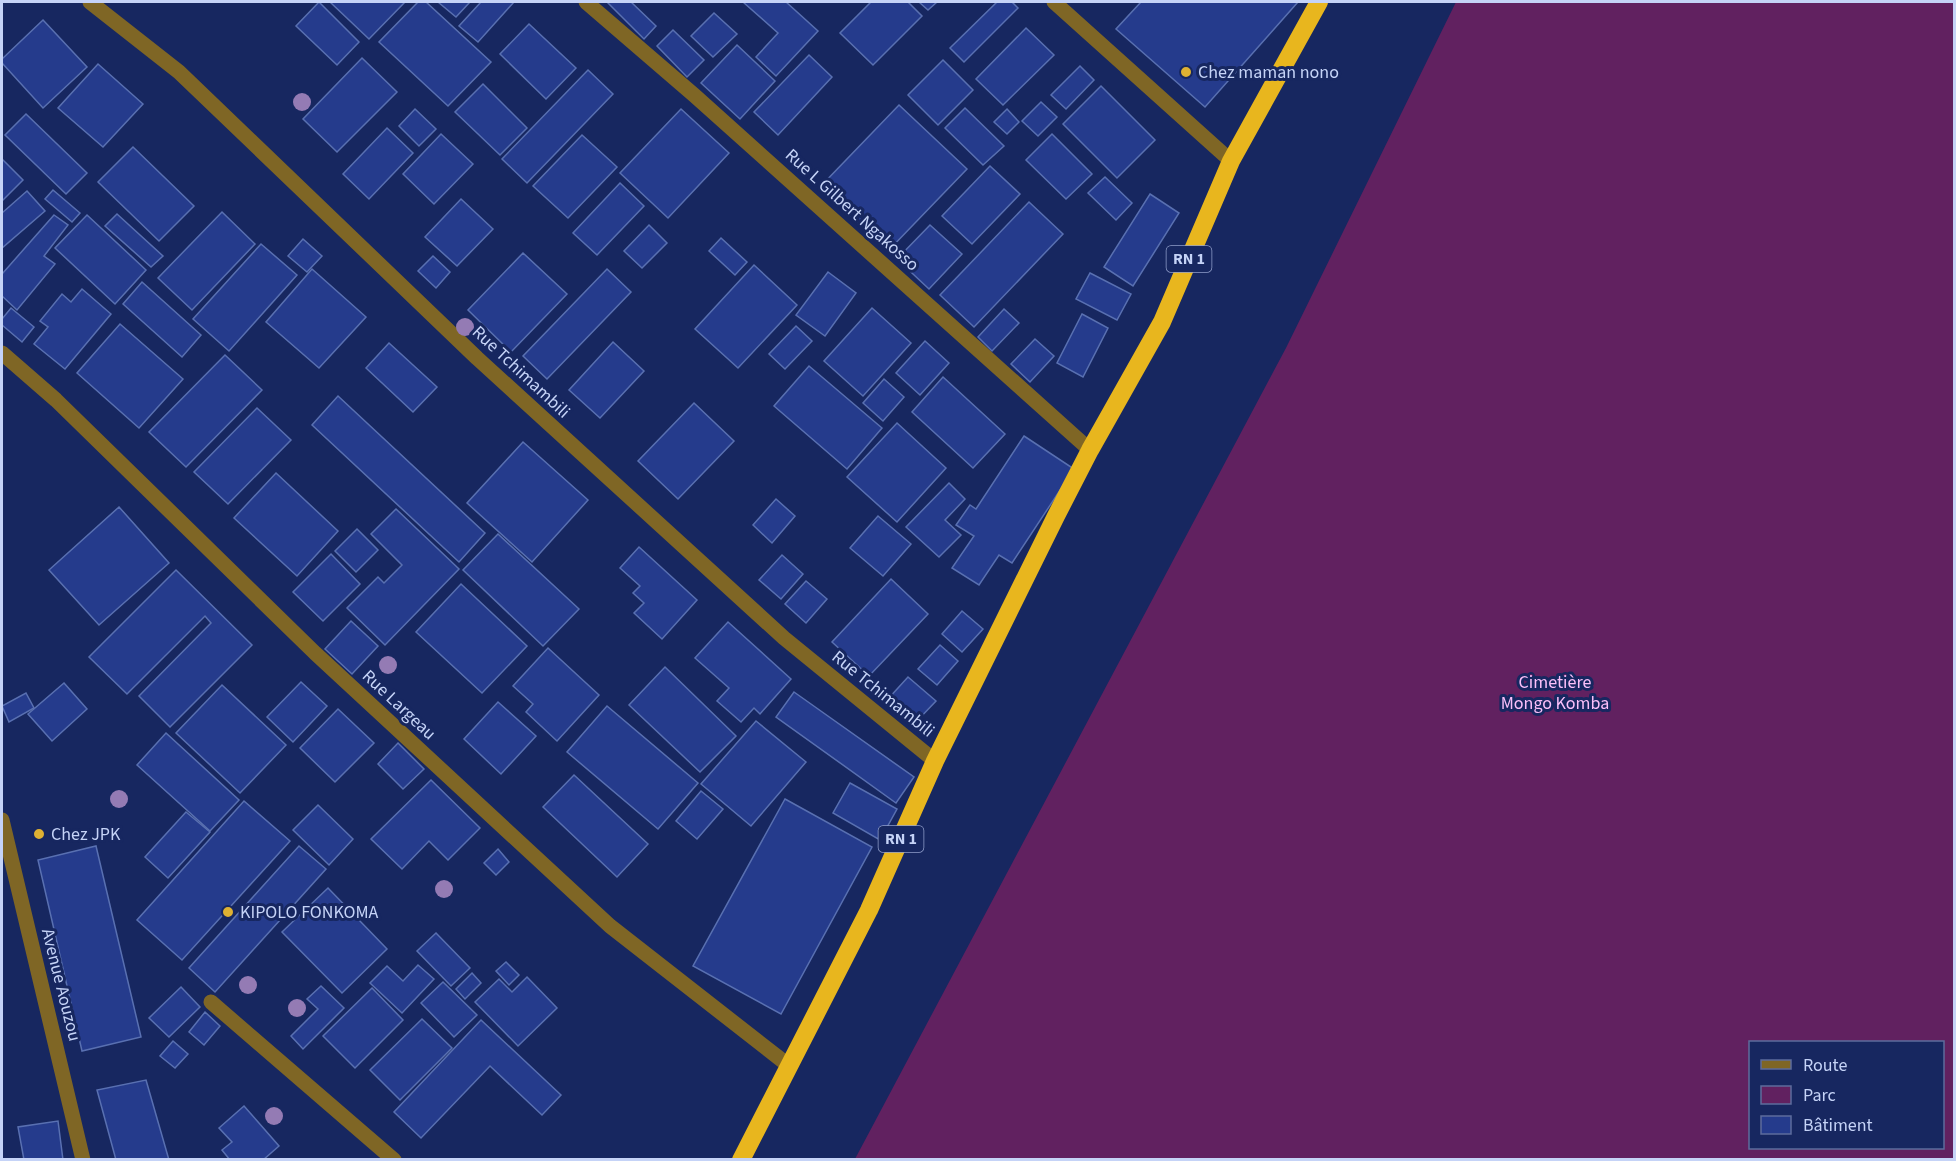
<svg xmlns="http://www.w3.org/2000/svg" width="1956" height="1161" font-family="'Source Sans 3',sans-serif">
  <style>
    .green { fill: #612160; fill-rule: evenodd }
    .building { fill: #253b8c; stroke: #5970b1; stroke-width: 1.5 }
    .lines { fill: none; stroke-linecap: round; stroke-linejoin: round }
    .minor { stroke: #7f6625; stroke-width: 15 }
    .highway { stroke: #e8b61e; stroke-width: 18 }
    .tree { fill: #947bb4 }
    .poi-dot { fill: #deb133; stroke: #172760; stroke-width: 2 }
    .labels { text-anchor: middle; dominant-baseline: central; stroke-width: 6; stroke-linejoin: round; paint-order: stroke }
    .shield { fill: #172760; stroke: #919fca; stroke-width: 1.5 }
    .shield-label { font-size: 16px; font-weight: bold; fill: #c5d3f7 }
    .poi-label { font-size: 18px; fill: #c5d3f7; stroke: #172760; text-anchor: start }
    .street-label { font-size: 18px; fill: #c5d3f7; stroke: #172760 }
    .park-label { font-size: 18px; fill: #fbbff9; stroke: #172760 }
  </style>
  <rect width="100%" height="100%" fill="#172760"/>
  <path class="green" d="M1456,2H1954V1159H855L1286,348ZM1750,1042H1942V1148H1750Z"/>
  <g class="building">
    <path d="M319,2L359,42L337,65L296,26Z"/>
    <path d="M330,2H405L369,39Z"/>
    <path d="M418,2H426L491,62L448,106L379,42Z"/>
    <path d="M438,2H470L456,17Z"/>
    <path d="M481,2H514L478,42L459,26Z"/>
    <path d="M607,2H631L656,26L644,39Z"/>
    <path d="M743,2H786L818,31L776,76L756,57L778,33Z"/>
    <path d="M871,2H908L922,16L873,65L840,33Z"/>
    <path d="M919,2H937L928,10Z"/>
    <path d="M997,2H1012L1018,8L964,62L950,48Z"/>
    <path d="M1141,2H1298L1205,107L1116,29Z"/>
    <path d="M714,13L737,34L713,57L691,36Z"/>
    <path d="M43,20L87,67L43,108L2,63V59Z"/>
    <path d="M529,24L576,68L546,99L500,54Z"/>
    <path d="M1026,28L1054,55L1003,105L976,79Z"/>
    <path d="M673,30L704,60L687,77L657,46Z"/>
    <path d="M737,45L775,81L740,119L701,83Z"/>
    <path d="M809,55L832,77L778,135L754,112Z"/>
    <path d="M362,58L397,92L337,152L303,119Z"/>
    <path d="M943,60L973,90L938,125L908,95Z"/>
    <path d="M98,64L143,104L103,147L58,108Z"/>
    <path d="M1080,66L1094,80L1066,109L1051,95Z"/>
    <path d="M588,70L613,94L527,183L502,159Z"/>
    <path d="M483,84L527,128L500,155L455,112Z"/>
    <path d="M1101,86L1155,140L1117,178L1063,124Z"/>
    <path d="M1041,102L1057,117L1038,136L1022,121Z"/>
    <path d="M899,105L967,169L888,251L820,187Z"/>
    <path d="M965,108L1004,146L983,165L945,128Z"/>
    <path d="M415,109L436,129L419,146L399,126Z"/>
    <path d="M681,109L729,153L668,218L620,173Z"/>
    <path d="M1007,109L1019,122L1007,134L994,122Z"/>
    <path d="M26,114L87,173L66,194L5,135Z"/>
    <path d="M387,128L413,153L369,199L343,174Z"/>
    <path d="M441,134L473,164L434,204L403,174Z"/>
    <path d="M1052,134L1092,174L1066,199L1026,160Z"/>
    <path d="M582,135L617,167L568,218L533,186Z"/>
    <path d="M133,147L194,206L159,241L98,182Z"/>
    <path d="M2,159L23,180L2,201Z"/>
    <path d="M990,166L1020,194L972,244L942,216Z"/>
    <path d="M1105,177L1132,203L1116,220L1088,193Z"/>
    <path d="M620,183L644,206L597,255L573,233Z"/>
    <path d="M53,190L80,213L72,222L45,199Z"/>
    <path d="M27,191L45,211L2,248V213Z"/>
    <path d="M1150,194L1179,213L1133,286L1104,267Z"/>
    <path d="M461,199L493,229L457,266L425,237Z"/>
    <path d="M1029,202L1063,234L974,327L940,295Z"/>
    <path d="M222,212L255,244L192,310L158,278Z"/>
    <path d="M117,214L163,256L151,267L105,226Z"/>
    <path d="M54,215L68,225L44,256L55,264L17,310L2,296V274Z"/>
    <path d="M87,215L146,270L115,304L55,248Z"/>
    <path d="M649,225L667,243L642,268L624,251Z"/>
    <path d="M930,225L962,254L929,289L897,259Z"/>
    <path d="M721,238L747,262L735,275L709,251Z"/>
    <path d="M303,239L322,256L307,272L288,256Z"/>
    <path d="M261,244L297,275L229,351L193,319Z"/>
    <path d="M523,253L567,294L511,352L468,310Z"/>
    <path d="M433,256L450,272L436,288L418,271Z"/>
    <path d="M754,265L797,305L738,368L695,329Z"/>
    <path d="M312,269L366,317L319,368L266,322Z"/>
    <path d="M607,269L631,292L547,379L523,356Z"/>
    <path d="M828,272L856,293L825,336L796,315Z"/>
    <path d="M1090,273L1131,294L1117,320L1076,299Z"/>
    <path d="M142,282L201,335L182,357L123,304Z"/>
    <path d="M82,289L111,314L65,369L34,344L48,327L40,321L62,294L71,302Z"/>
    <path d="M11,308L34,327L22,342L2,325V319Z"/>
    <path d="M872,308L911,343L863,396L824,361Z"/>
    <path d="M1004,309L1019,323L992,351L978,337Z"/>
    <path d="M1082,314L1108,328L1083,377L1057,363Z"/>
    <path d="M120,324L183,379L139,428L77,373Z"/>
    <path d="M796,326L812,341L785,369L769,354Z"/>
    <path d="M1035,339L1054,356L1030,382L1011,364Z"/>
    <path d="M925,341L949,363L920,395L896,373Z"/>
    <path d="M613,342L644,371L600,418L569,390Z"/>
    <path d="M389,343L437,387L413,412L366,368Z"/>
    <path d="M225,355L262,390L186,467L149,432Z"/>
    <path d="M809,366L882,428L847,469L774,406Z"/>
    <path d="M943,377L1005,434L973,468L912,412Z"/>
    <path d="M884,379L904,397L883,421L863,403Z"/>
    <path d="M338,396L485,533L459,562L312,425Z"/>
    <path d="M694,403L734,441L678,499L638,461Z"/>
    <path d="M257,408L291,440L228,504L194,472Z"/>
    <path d="M897,423L946,468L897,522L847,477Z"/>
    <path d="M1024,436L1074,469L1012,563L999,555L979,585L952,568L974,536L956,525L970,505L976,509Z"/>
    <path d="M523,442L588,500L532,562L467,503Z"/>
    <path d="M276,473L338,531L297,576L234,518Z"/>
    <path d="M949,483L965,499L945,520L961,535L939,557L906,527Z"/>
    <path d="M776,499L795,516L772,543L753,525Z"/>
    <path d="M119,507L169,563L99,625L49,570Z"/>
    <path d="M396,509L459,569L385,645L347,608L378,577L384,583L402,565L371,534Z"/>
    <path d="M878,516L911,544L883,576L850,548Z"/>
    <path d="M357,529L378,550L356,572L335,551Z"/>
    <path d="M498,534L579,609L543,646L463,570Z"/>
    <path d="M639,547L697,600L662,639L634,613L644,603L633,593L640,586L620,568Z"/>
    <path d="M331,554L360,584L323,621L293,592Z"/>
    <path d="M782,555L803,574L781,599L759,580Z"/>
    <path d="M176,570L252,645L170,727L139,696L211,623L205,616L127,694L89,657Z"/>
    <path d="M891,579L928,614L869,676L832,642Z"/>
    <path d="M806,581L827,599L806,623L785,604Z"/>
    <path d="M461,584L527,646L482,693L416,632Z"/>
    <path d="M962,611L983,629L962,652L942,634Z"/>
    <path d="M351,621L378,646L352,674L325,649Z"/>
    <path d="M728,622L791,679L760,714L754,708L741,722L717,701L729,688L695,658Z"/>
    <path d="M940,645L958,661L937,685L918,669Z"/>
    <path d="M548,648L599,695L557,741L526,712L533,704L513,686Z"/>
    <path d="M665,667L736,736L700,772L629,705Z"/>
    <path d="M908,677L936,701L915,723L888,699Z"/>
    <path d="M301,682L327,706L293,742L267,717Z"/>
    <path d="M64,683L87,709L52,741L28,714Z"/>
    <path d="M222,685L286,745L240,793L176,733Z"/>
    <path d="M794,692L914,777L896,803L776,717Z"/>
    <path d="M26,693L34,708L9,722L2,706Z"/>
    <path d="M498,702L536,736L501,774L464,739Z"/>
    <path d="M607,706L698,783L658,829L567,752Z"/>
    <path d="M338,709L374,743L335,782L300,748Z"/>
    <path d="M756,721L806,762L751,826L701,784Z"/>
    <path d="M166,733L239,800L210,831L137,765Z"/>
    <path d="M398,743L424,769L403,789L378,764Z"/>
    <path d="M574,775L648,844L617,877L543,807Z"/>
    <path d="M431,780L480,828L448,860L429,841L402,869L371,839Z"/>
    <path d="M850,783L897,809L880,840L833,813Z"/>
    <path d="M701,791L723,809L697,839L676,821Z"/>
    <path d="M785,799L872,847L781,1014L693,966Z"/>
    <path d="M244,801L290,841L182,960L137,920Z"/>
    <path d="M318,805L353,839L329,865L293,830Z"/>
    <path d="M186,812L210,832L168,878L145,857Z"/>
    <path d="M96,846L141,1037L82,1051L38,860Z"/>
    <path d="M299,846L326,869L215,992L189,968Z"/>
    <path d="M498,849L509,862L496,875L484,863Z"/>
    <path d="M328,888L387,949L342,993L282,932Z"/>
    <path d="M436,933L470,968L451,986L417,951Z"/>
    <path d="M506,962L519,975L509,985L496,971Z"/>
    <path d="M418,965L434,979L402,1013L370,983L387,966L403,981Z"/>
    <path d="M472,973L481,983L465,999L456,989Z"/>
    <path d="M527,977L557,1008L518,1046L475,1002L499,979L512,992Z"/>
    <path d="M443,982L477,1015L454,1037L421,1003Z"/>
    <path d="M321,986L344,1008L303,1049L291,1036L318,1009L307,999Z"/>
    <path d="M181,987L200,1007L169,1037L149,1018Z"/>
    <path d="M372,988L403,1020L355,1068L323,1036Z"/>
    <path d="M205,1012L220,1026L204,1045L189,1032Z"/>
    <path d="M422,1019L452,1048L400,1100L370,1070Z"/>
    <path d="M481,1020L561,1095L542,1115L490,1066L421,1138L394,1112Z"/>
    <path d="M173,1041L188,1054L175,1068L160,1056Z"/>
    <path d="M146,1080L169,1160H116L97,1090Z"/>
    <path d="M244,1106L279,1146L263,1160H230L222,1150L232,1142L219,1128Z"/>
    <path d="M58,1121L63,1160H24L18,1127Z"/>
  </g>
  <g class="lines">
    <g class="minor">
      <path d="M90,2L179,72L477,358L784,638L935,761"/>
      <path d="M586,2L694,95L1090,450"/>
      <path d="M1054,2L1231,161"/>
      <path d="M2,353L56,400L315,653L610,926L788,1065"/>
      <path d="M2,820L83,1160"/>
      <path d="M211,1002L394,1160"/>
    </g>
    <path class="highway" d="M741,1160L869,910L935,761L1056,516L1090,450L1162,322L1231,161L1319,2"/>
  </g>
  <g class="tree">
    <circle cx="302" cy="102" r="9"/>
    <circle cx="465" cy="327" r="9"/>
    <circle cx="388" cy="665" r="9"/>
    <circle cx="119" cy="799" r="9"/>
    <circle cx="444" cy="889" r="9"/>
    <circle cx="248" cy="985" r="9"/>
    <circle cx="297" cy="1008" r="9"/>
    <circle cx="274" cy="1116" r="9"/>
  </g>
  <g class="poi-dot">
    <circle cx="1186" cy="72" r="6"/>
    <circle cx="39" cy="834" r="6"/>
    <circle cx="228" cy="912" r="6"/>
  </g>
  <g class="labels">
    <g class="shield">
      <rect x="1166.5" y="246" width="45" height="26" rx="4.5"/>
      <rect x="878.5" y="826" width="45" height="26" rx="4.5"/>
    </g>
    <g class="shield-label">
      <text x="1189" y="259">RN 1</text>
      <text x="901" y="839">RN 1</text>
    </g>
    <g class="poi-label">
      <text x="1198" y="72">Chez maman nono</text>
      <text x="51" y="834">Chez JPK</text>
      <text x="240" y="912">KIPOLO FONKOMA</text>
    </g>
    <g class="street-label">
      <text transform="translate(852 210) rotate(42)">Rue L Gilbert Ngakosso</text>
      <text transform="translate(521 372) rotate(43)">Rue Tchimambili</text>
      <text transform="translate(883 694) rotate(39)">Rue Tchimambili</text>
      <text transform="translate(399 705) rotate(43)">Rue Largeau</text>
      <text transform="translate(61 985) rotate(76)">Avenue Aouzou</text>
    </g>
    <g class="park-label">
      <text x="1555" y="682">Cimetière<tspan x="1555" dy="21">Mongo Komba</tspan></text>
    </g>
  </g>
  <rect width="1956" height="1161" fill="none" stroke="#c5d3f7" stroke-width="6"/>
  <rect x="1749" y="1041" width="195" height="108" fill="#172760" stroke="#5d6c9c" stroke-width="1.5"/>
  <rect x="1761" y="1060" width="30" height="9" fill="#7f6625" stroke="#5d6c9c" stroke-width="1.5"/>
  <text x="1803" y="1071" font-size="18" fill="#c5d3f7">Route</text>
  <rect x="1761" y="1086" width="30" height="18" fill="#612160" stroke="#5d6c9c" stroke-width="1.5"/>
  <text x="1803" y="1101" font-size="18" fill="#c5d3f7">Parc</text>
  <rect x="1761" y="1116" width="30" height="18" fill="#253b8c" stroke="#5d6c9c" stroke-width="1.5"/>
  <text x="1803" y="1131" font-size="18" fill="#c5d3f7">Bâtiment</text>
</svg>
